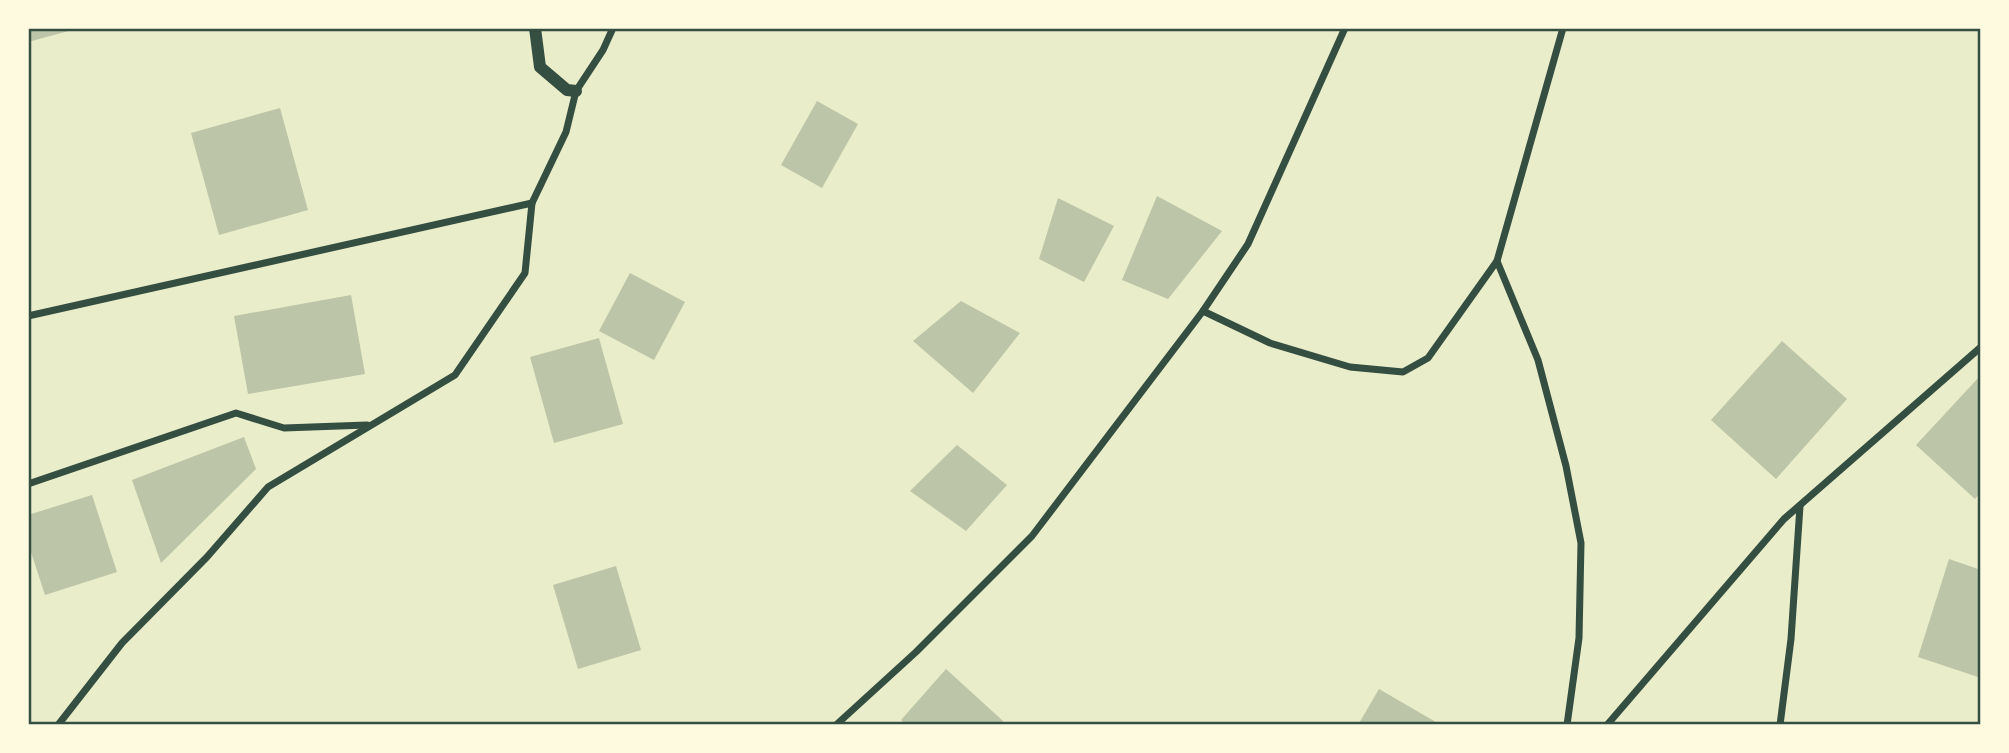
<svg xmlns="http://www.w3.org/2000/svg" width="2009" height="753" font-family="'Varela Round',sans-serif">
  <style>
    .building { fill: #bcc5a7 }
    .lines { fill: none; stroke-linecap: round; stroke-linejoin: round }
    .minor { stroke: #344e41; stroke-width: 7 }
    .tertiary { stroke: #344e41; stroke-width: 12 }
    .neatline { fill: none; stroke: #344e41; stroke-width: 2.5 }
  </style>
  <rect width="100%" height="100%" fill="#e9edc9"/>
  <g class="building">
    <path d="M28,28H76V29L28,42Z"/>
    <path d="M817,101L858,124L822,188L781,165Z"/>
    <path d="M280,108L308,210L219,235L191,133Z"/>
    <path d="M1157,196L1222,231L1168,299L1122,280Z"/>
    <path d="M1058,198L1114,226L1084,282L1039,259Z"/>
    <path d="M630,273L685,302L654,360L599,331Z"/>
    <path d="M351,295L365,374L248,394L234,316Z"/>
    <path d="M961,301L1020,333L973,393L913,341Z"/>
    <path d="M599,338L623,424L554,443L530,357Z"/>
    <path d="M1782,341L1847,399L1776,479L1711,420Z"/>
    <path d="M1981,375V492L1975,499L1916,445Z"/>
    <path d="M244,437L256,469L161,563L132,480Z"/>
    <path d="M957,445L1007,485L966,531L910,491Z"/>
    <path d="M92,495L117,572L45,595L28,543V515Z"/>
    <path d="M1949,559L1981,570V678L1918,657Z"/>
    <path d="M616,566L641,650L578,669L553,585Z"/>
    <path d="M946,669L1003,721L999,725H906L901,720Z"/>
    <path d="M1379,689L1441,725H1358Z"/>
  </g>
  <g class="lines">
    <g class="minor">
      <path d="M1497,261L1538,360L1566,466L1581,543L1579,638L1567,725"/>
      <path d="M1203,311L1270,343L1350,367L1403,372L1428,358L1497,261L1563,28"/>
      <path d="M28,316L532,203"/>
      <path d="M28,484L236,413L284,428L367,425"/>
      <path d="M58,725L122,643L207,557L268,487L455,375L525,273L532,203L566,132L576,91L603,50L613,28"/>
      <path d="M836,725L916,652L1032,536L1203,311L1248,244L1345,28"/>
      <path d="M1607,725L1784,519L1981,347"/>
      <path d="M1780,725L1791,639L1800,506"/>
    </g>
    <path class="tertiary" d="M535,28L540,67L567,90L576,91"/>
  </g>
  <rect width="2009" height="753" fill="none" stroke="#fefae0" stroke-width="60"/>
  <rect x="30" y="30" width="1949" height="693" class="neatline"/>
</svg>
